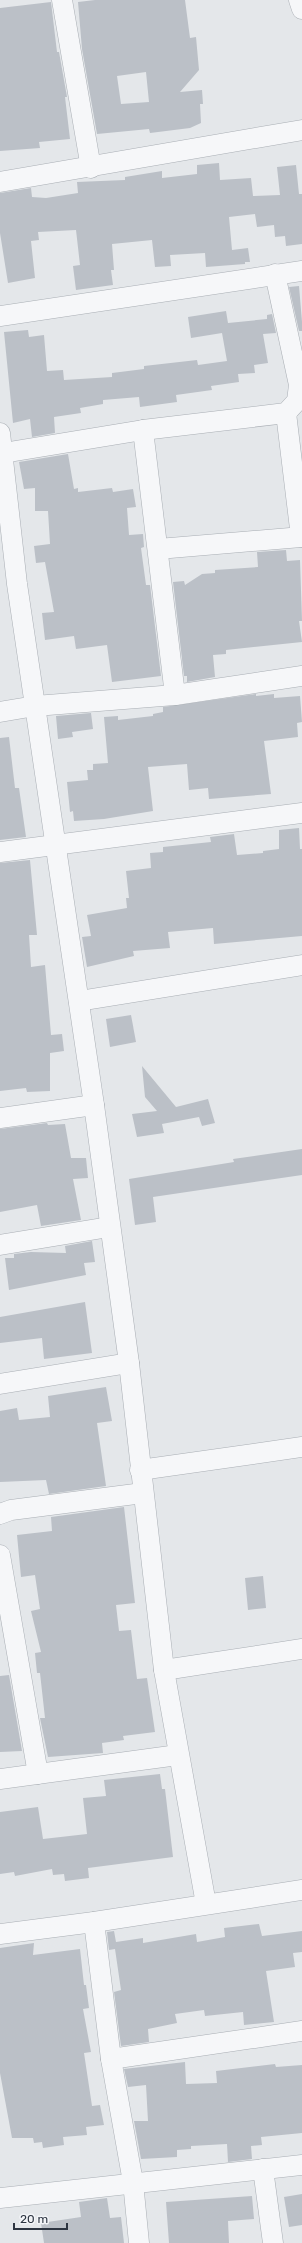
<svg xmlns="http://www.w3.org/2000/svg" width="302" height="2243" font-family="Rubik,sans-serif">
  <style>
    .building { fill: #bbc0c7; fill-rule: evenodd }
    .lines { fill: none; stroke-linecap: round; stroke-linejoin: round }
    .minor-casing { stroke: #a9aeb4; stroke-width: 21 }
    .minor { stroke: #f6f7f9; stroke-width: 20 }
  </style>
  <rect width="100%" height="100%" fill="#e4e7ea"/>
  <g class="building">
    <path d="M95,0H185L190,38L196,37L199,70L180,92L202,90L203,104H200L201,123L190,128L150,133L149,129L97,134L82,49L78,2ZM146,72L149,102L121,104L117,76Z"/>
    <path d="M51,2L57,52H59L67,97H65L70,139L39,142L40,148L0,151V8Z"/>
    <path d="M219,163L220,180L251,178L253,196L280,195L277,167L296,165L299,194H302V244L286,246L285,236L275,237L274,225L257,227L255,214L229,217L232,250L248,248L250,262H245V264L206,267L205,253L170,255L171,266L155,267L152,240L112,244L114,270H111L113,285L76,290L73,266L80,265L76,230L38,232L39,240L31,241L35,278L8,283L0,233V193L31,188L32,197L46,198L78,193L77,182L125,180V177L162,171V178L197,174V165Z"/>
    <path d="M299,286L302,322V331H299L289,287Z"/>
    <path d="M226,311L228,323L267,319V315L272,314L276,333L263,334L268,363L254,365L255,373L238,374L239,382L211,386L212,390L176,395L177,402L140,407L139,397L103,400V404L80,408L81,413L54,417L55,433L32,437L30,419L13,423L4,332L28,330L29,337L44,335L47,371L63,370L64,380L112,377V373L144,369V366L197,360L198,365L227,361L222,333L191,338L188,317Z"/>
    <path d="M68,454L74,489L78,488V492L112,488L113,492L133,489L136,507L127,508L129,535L143,534L144,547L141,548L146,585H150L161,676L112,682L107,645L76,649L74,636L45,640L42,613L54,612L45,562L36,563L34,546L50,544L48,511H35V488L24,489L19,462Z"/>
    <path d="M286,550L287,561L300,560L302,621H299L302,642L226,650V654L213,655L215,677L187,682V676H184L173,582L184,581L185,585L202,574L215,573V570L258,567L257,552Z"/>
    <path d="M256,694V696L274,694V698L300,696L302,722L297,723L298,737L264,741L271,794L209,799L208,788L189,790L187,764L148,767L153,811L104,819L74,821L73,811L70,812L67,782L88,780L87,770H93V764L108,763L104,717L118,716V720L153,716V714L163,712V707Z"/>
    <path d="M91,713L93,729L72,732L73,737L58,739L56,716Z"/>
    <path d="M9,737L15,788H19L26,837L0,840V738Z"/>
    <path d="M299,828L300,849H302V936L214,944L213,928L168,932L170,948L133,951L134,956L87,967L82,937L91,936L87,915L127,908L126,898H129L126,871L151,868L150,853L163,852V847L211,842L210,837L234,834L237,855L263,853V851L279,849V830Z"/>
    <path d="M30,860L37,935H29L31,967L45,965L51,1035L62,1034L64,1051L50,1053V1091L27,1092L26,1088L0,1091V863Z"/>
    <path d="M131,1015L136,1042L110,1047L106,1019Z"/>
    <path d="M142,1066L176,1107L208,1099L215,1123L202,1126L199,1117L162,1124L164,1133L137,1137L132,1114L157,1111L145,1097Z"/>
    <path d="M47,1123L48,1125L65,1124L71,1158H86L88,1178L73,1179L81,1220L41,1226L37,1205L0,1212V1129Z"/>
    <path d="M302,1149V1175L153,1197L156,1222L135,1225L129,1179L234,1162L233,1159Z"/>
    <path d="M92,1241L95,1262L84,1263L86,1275L9,1290L5,1258H14V1254L31,1252L66,1253L65,1246Z"/>
    <path d="M85,1302L92,1353L44,1359L42,1338L0,1343V1317Z"/>
    <path d="M106,1387L112,1421L97,1423L106,1486L49,1494L46,1480L0,1482V1411L17,1408L19,1420L50,1417L48,1396Z"/>
    <path d="M124,1507L135,1603L116,1605L119,1631L131,1630L137,1679L147,1678L155,1732L123,1736L124,1740L102,1743L103,1753L48,1757L40,1718H45L40,1673H37L35,1653L41,1652L31,1611L40,1609L35,1575L21,1577L17,1535L52,1531L51,1517Z"/>
    <path d="M263,1576L266,1608L248,1610L245,1578Z"/>
    <path d="M9,1675L22,1751L0,1752V1676Z"/>
    <path d="M160,1774L162,1789H165L173,1857L88,1868L89,1878L65,1881L64,1874L53,1875L52,1869L15,1876L14,1872L0,1874V1812L38,1807L43,1839L87,1834L83,1798L106,1796L104,1780Z"/>
    <path d="M259,1924L262,1936L302,1931V1952L293,1953L295,1967L266,1971L274,2022L244,2025L243,2012L205,2016L204,2010L175,2014L177,2023L148,2029L149,2042L121,2046L114,1992L121,1990L115,1949L109,1950L107,1932L114,1931L116,1942L143,1938V1943L196,1934L197,1942L225,1937L224,1928Z"/>
    <path d="M34,1943L33,1955L80,1949L84,1985H86L89,2008L83,2009L91,2052L84,2053L92,2106L100,2105L104,2125L86,2127L87,2135L63,2137L64,2145L43,2148L42,2142L34,2143L33,2138H12L0,2073V1948Z"/>
    <path d="M185,2062L186,2084L217,2083L216,2071L275,2064L276,2067L302,2065V2133L261,2137L262,2145L251,2146L252,2159L228,2162L227,2144L191,2146V2149L177,2150V2157L141,2159L134,2121H148L146,2085L128,2087L124,2069Z"/>
    <path d="M302,2194V2225L289,2227L284,2197Z"/>
    <path d="M252,2196L254,2219L228,2221L229,2243H169L166,2202Z"/>
    <path d="M107,2198L110,2218L121,2217L124,2243H44L41,2223L81,2217L79,2202Z"/>
  </g>
  <g class="lines">
    <defs>
      <g id="minor">
        <path d="M62,0L91,168"/>
        <path d="M299,0L302,9"/>
        <path d="M0,182L302,130"/>
        <path d="M0,316L302,271"/>
        <path d="M286,413L301,537"/>
        <path d="M143,430L175,695"/>
        <path d="M0,433L17,584L94,1105L129,1363L164,1670L206,1904"/>
        <path d="M3,453L143,430L286,413L297,401L299,385L275,274"/>
        <path d="M158,549L302,537"/>
        <path d="M0,712L35,706L175,695L302,676"/>
        <path d="M0,852L302,813"/>
        <path d="M79,1001L302,965"/>
        <path d="M0,1118L94,1105"/>
        <path d="M0,1245L109,1227"/>
        <path d="M0,1384L129,1363"/>
        <path d="M140,1470L302,1447"/>
        <path d="M0,1514L11,1510L143,1493"/>
        <path d="M0,1555L38,1774"/>
        <path d="M164,1670L302,1649"/>
        <path d="M0,1779L178,1755"/>
        <path d="M94,1922L111,2059L133,2182L139,2243"/>
        <path d="M0,1934L94,1922L302,1890"/>
        <path d="M111,2059L302,2031"/>
        <path d="M263,2169L273,2243"/>
        <path d="M0,2198L302,2165"/>
      </g>
    </defs>
    <use href="#minor" class="minor-casing"/>
    <use href="#minor" class="minor"/>
  </g>
  <path d="M14 2223v6h53v-6" fill="none" stroke="#2d3541" stroke-width="2"/>
  <text x="20" y="2223" font-size="12" fill="#2d3541" stroke="#f3f5f8" stroke-width="3" paint-order="stroke">20 m</text>
</svg>
